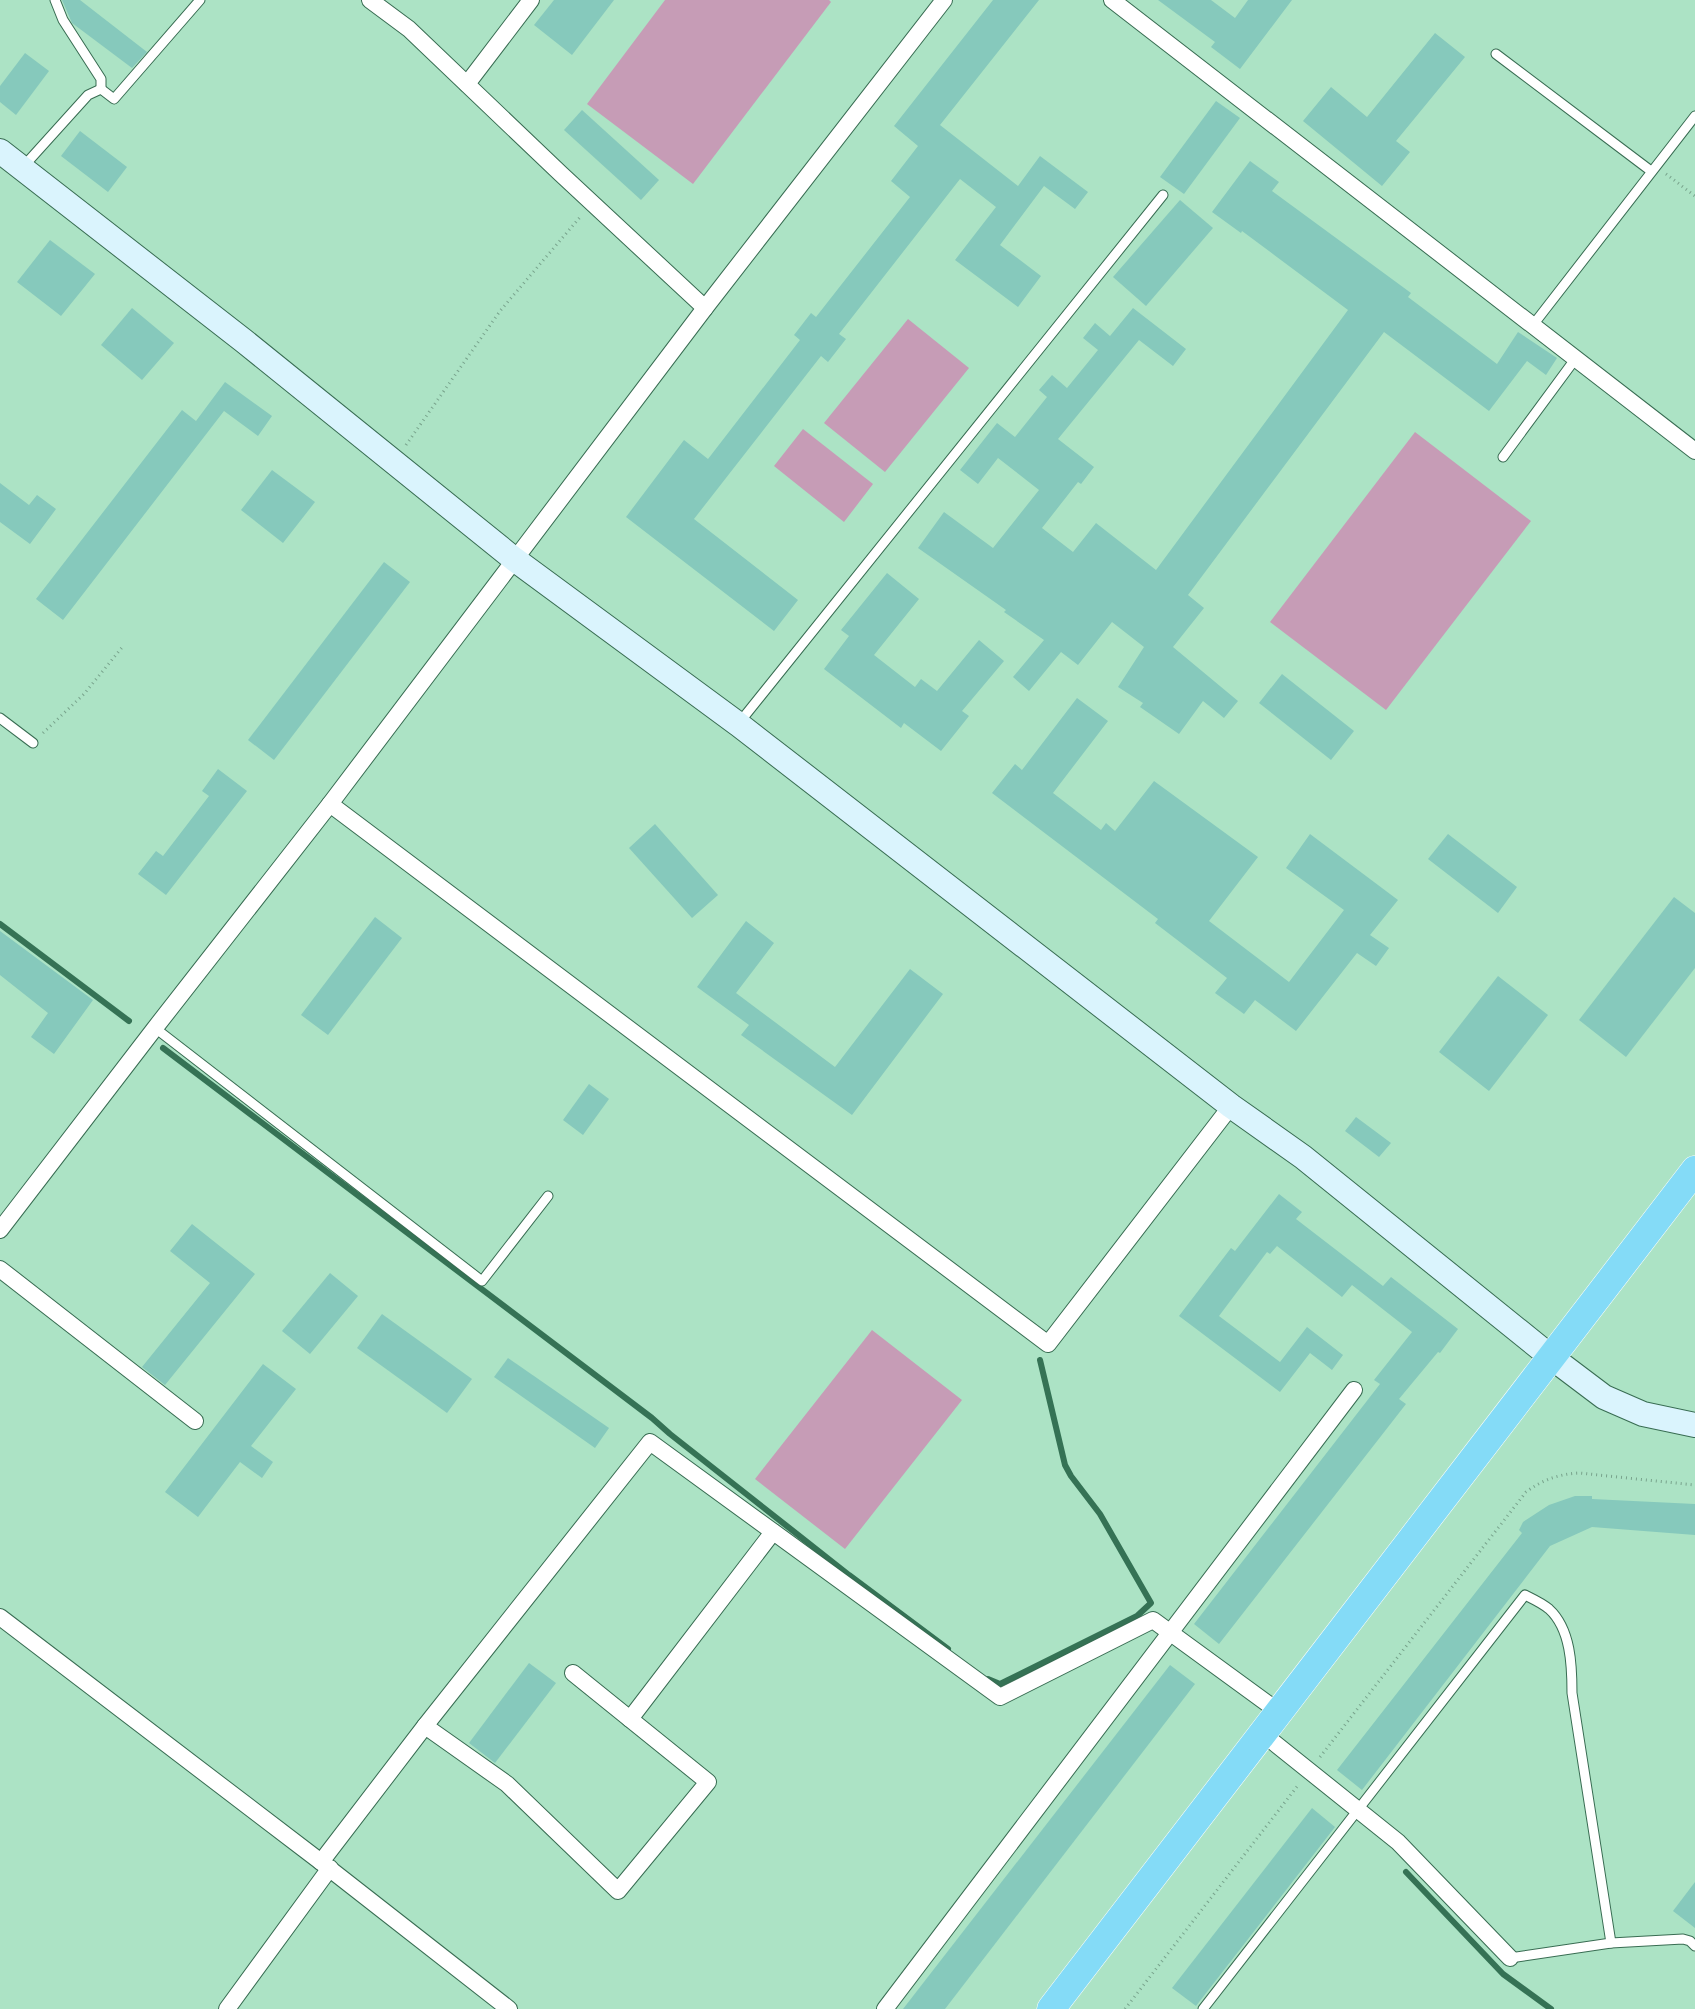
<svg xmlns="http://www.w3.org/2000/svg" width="1695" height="2009" font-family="Bitter,serif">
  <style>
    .green { fill: #c69cb6 }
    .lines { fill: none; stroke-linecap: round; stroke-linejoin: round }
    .stream { stroke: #357255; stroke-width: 6 }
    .building { fill: #86c9bc }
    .lane-casing { stroke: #386c52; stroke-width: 11 }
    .street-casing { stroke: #386c52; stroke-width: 18 }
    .secondary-casing { stroke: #386c52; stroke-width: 26 }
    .highway-casing { stroke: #fff; stroke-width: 29 }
    .path { stroke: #78a38c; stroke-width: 3; stroke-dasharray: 1 4; stroke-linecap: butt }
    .lane { stroke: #fff; stroke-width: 9 }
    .street { stroke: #fff; stroke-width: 16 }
    .secondary { stroke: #daf4fd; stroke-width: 24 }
    .highway { stroke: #84dbf7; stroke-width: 28 }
  </style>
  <rect width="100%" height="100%" fill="#ace3c5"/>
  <g class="green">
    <path d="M665,0H829L831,2L693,184L587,104Z"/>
    <path d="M908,319L969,368L885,472L824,423Z"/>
    <path d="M803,429L873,484L844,522L774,466Z"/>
    <path d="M1415,432L1531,521L1386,710L1270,622Z"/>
    <path d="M872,1330L962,1400L845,1549L755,1479Z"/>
  </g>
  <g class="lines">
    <g class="stream">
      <path d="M0,924L129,1021"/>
      <path d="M163,1048L652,1418L670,1434L849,1575L948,1649"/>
      <path d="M988,1679L1000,1684L1137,1616L1151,1603L1100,1514L1071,1476L1065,1465L1040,1360"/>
      <path d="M1406,1872L1503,1974L1551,2009"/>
    </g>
  </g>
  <g class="building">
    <path d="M62,0H80L147,52L132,68L72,23Z"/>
    <path d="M554,0H614L572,55L534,25Z"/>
    <path d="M993,0H1039L940,125L1018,186L1040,156L1088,192L1075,209L1044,186L1000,245L1041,276L1018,307L955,260L996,207L960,179L839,334L846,339L828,362L821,356L694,519L798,600L774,631L626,517L684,440L708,459L800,340L794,335L811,313L816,317L910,197L891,181L918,146L894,126Z"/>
    <path d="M1158,0H1211L1235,18L1248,0H1292L1240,69L1211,47L1215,42Z"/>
    <path d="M1435,33L1465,57L1396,141L1410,152L1382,186L1303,121L1331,87L1367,117Z"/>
    <path d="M25,53L49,71L16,115L0,102V86Z"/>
    <path d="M1216,101L1240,118L1184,194L1160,177Z"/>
    <path d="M582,110L659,180L641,200L564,130Z"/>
    <path d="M80,131L127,167L108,192L61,156Z"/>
    <path d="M1250,161L1279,182L1272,191L1411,293L1408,297L1497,364L1518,332L1557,358L1546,375L1527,361L1489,411L1384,332L1188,595L1204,608L1173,647L1238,701L1224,718L1203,701L1179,734L1140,707L1143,703L1118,687L1144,647L1112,622L1078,665L1061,652L1029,691L1013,677L1044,640L1004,612L1006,610L918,548L944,512L993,548L1039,490L998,458L978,484L960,470L997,423L1015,437L1047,397L1039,390L1052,375L1067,388L1098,350L1083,338L1095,323L1110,336L1133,308L1186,349L1173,366L1139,340L1058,439L1094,467L1081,484L1078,482L1042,528L1073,552L1096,523L1156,570L1348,310L1242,231L1241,233L1212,212Z"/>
    <path d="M1180,200L1213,228L1146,306L1113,277Z"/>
    <path d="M50,240L95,274L61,316L17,282Z"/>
    <path d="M132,308L174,343L142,380L101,345Z"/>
    <path d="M225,382L272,416L258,436L224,411L63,620L36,599L182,410L196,421Z"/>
    <path d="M272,470L315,502L283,543L241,510Z"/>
    <path d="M0,483L29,505L37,495L56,509L30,544L0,522Z"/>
    <path d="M384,562L410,582L274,760L248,740Z"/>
    <path d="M887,573L919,599L874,655L915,687L921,679L937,691L979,640L1004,661L962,711L969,716L941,751L904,723L901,728L824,669L849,636L841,630Z"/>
    <path d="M1282,674L1354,731L1331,760L1259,703Z"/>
    <path d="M1077,698L1108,721L1053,793L1101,830L1106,823L1115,831L1154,781L1258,857L1209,921L1289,982L1344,910L1286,868L1310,834L1398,900L1370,935L1389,948L1376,966L1357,953L1296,1031L1255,1000L1244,1014L1215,993L1227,978L1155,923L1158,919L992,793L1015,764L1022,770Z"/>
    <path d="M218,769L247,791L166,895L138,874L156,851L163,856L209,796L202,791Z"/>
    <path d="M655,824L718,895L692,918L629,848Z"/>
    <path d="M1448,834L1517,887L1498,913L1428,859Z"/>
    <path d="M1674,897L1695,913V968L1626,1057L1579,1020Z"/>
    <path d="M375,917L402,938L328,1035L301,1015Z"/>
    <path d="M746,921L774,943L736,993L835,1067L910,969L943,994L852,1115L741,1035L749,1025L697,987Z"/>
    <path d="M0,931L93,1000L54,1054L31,1037L48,1013L0,975Z"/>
    <path d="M1498,976L1548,1015L1489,1091L1439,1052Z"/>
    <path d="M589,1084L609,1099L583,1135L563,1120Z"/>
    <path d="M1356,1117L1391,1143L1379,1157L1345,1131Z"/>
    <path d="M1279,1194L1302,1212L1296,1219L1383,1286L1391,1277L1458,1329L1440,1353L1438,1352L1399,1399L1406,1404L1219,1644L1194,1624L1380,1384L1374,1380L1412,1332L1352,1285L1342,1297L1277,1246L1270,1254L1267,1252L1219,1316L1280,1362L1307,1327L1343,1355L1332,1370L1310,1353L1280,1392L1179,1316L1231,1248L1235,1251Z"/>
    <path d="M192,1224L255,1274L165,1385L142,1367L210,1283L170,1251Z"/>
    <path d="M330,1273L358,1296L310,1354L282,1331Z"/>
    <path d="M382,1314L472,1379L447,1413L357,1348Z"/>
    <path d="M508,1358L609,1428L595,1448L494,1377Z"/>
    <path d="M263,1364L296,1389L251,1446L273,1462L262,1478L240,1462L198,1517L165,1492Z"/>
    <path d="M1575,1496H1592V1499L1695,1504V1535L1592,1527L1550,1546L1362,1790L1337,1770L1522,1533L1519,1530L1523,1522L1549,1505Z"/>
    <path d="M529,1663L556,1683L495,1763L469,1743Z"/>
    <path d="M1170,1665L1195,1684L945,2009H903Z"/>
    <path d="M1312,1808L1335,1827L1196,2006L1172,1988Z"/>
    <path d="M1695,1882V1928L1673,1911Z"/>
  </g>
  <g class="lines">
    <defs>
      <g id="lane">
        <path d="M55,0L63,20L101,79V89"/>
        <path d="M1496,54L1651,171"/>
        <path d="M23,167L88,95L101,89L114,99L200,0"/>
        <path d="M1533,325L1695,116"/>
        <path d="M1503,457L1576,358"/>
        <path d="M0,718L33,743"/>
        <path d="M739,723L1163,195"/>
        <path d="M155,1028L482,1281L548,1196"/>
        <path d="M1510,1958L1611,1943L1683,1939L1690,1941L1695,1946"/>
        <path d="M1203,2009L1525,1595C1533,1599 1542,1603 1549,1609C1571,1629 1572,1666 1572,1693L1611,1943"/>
      </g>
      <g id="street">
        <path d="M370,0L409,29L561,174L705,308"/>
        <path d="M1112,0L1695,451"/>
        <path d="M467,84L531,0"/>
        <path d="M330,804L1048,1344L1231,1106"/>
        <path d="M0,1230L155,1028L330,804L705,308L944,0"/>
        <path d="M0,1269L195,1421"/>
        <path d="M0,1617L321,1862L509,2009"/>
        <path d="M630,1719L773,1532"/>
        <path d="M425,1726L507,1784L618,1891L708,1782L573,1673"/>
        <path d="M1262,1733L1398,1842L1510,1958"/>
        <path d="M321,1862L425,1726L650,1442L1000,1697L1153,1620L1279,1712"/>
        <path d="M227,2009L330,1868"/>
        <path d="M885,2009L1354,1390"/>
      </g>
      <path id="secondary" d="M0,151L244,341L514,559L738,724L1231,1106L1303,1157L1551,1357L1604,1397L1643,1414L1695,1425"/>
      <path id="highway" d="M1051,2009L1695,1170"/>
    </defs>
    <use href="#lane" class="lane-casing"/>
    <use href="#street" class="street-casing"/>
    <use href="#secondary" class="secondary-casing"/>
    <use href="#highway" class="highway-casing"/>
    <g class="path">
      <path d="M1666,174L1695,196"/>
      <path d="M406,445L500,311L581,216"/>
      <path d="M43,733L84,694L124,645"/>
      <path d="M1320,1757L1526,1492C1542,1480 1559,1474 1579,1473L1695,1485"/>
      <path d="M1125,2009L1299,1784"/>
    </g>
    <use href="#lane" class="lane"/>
    <use href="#street" class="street"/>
    <use href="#secondary" class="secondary"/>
    <use href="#highway" class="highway"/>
  </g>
</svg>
